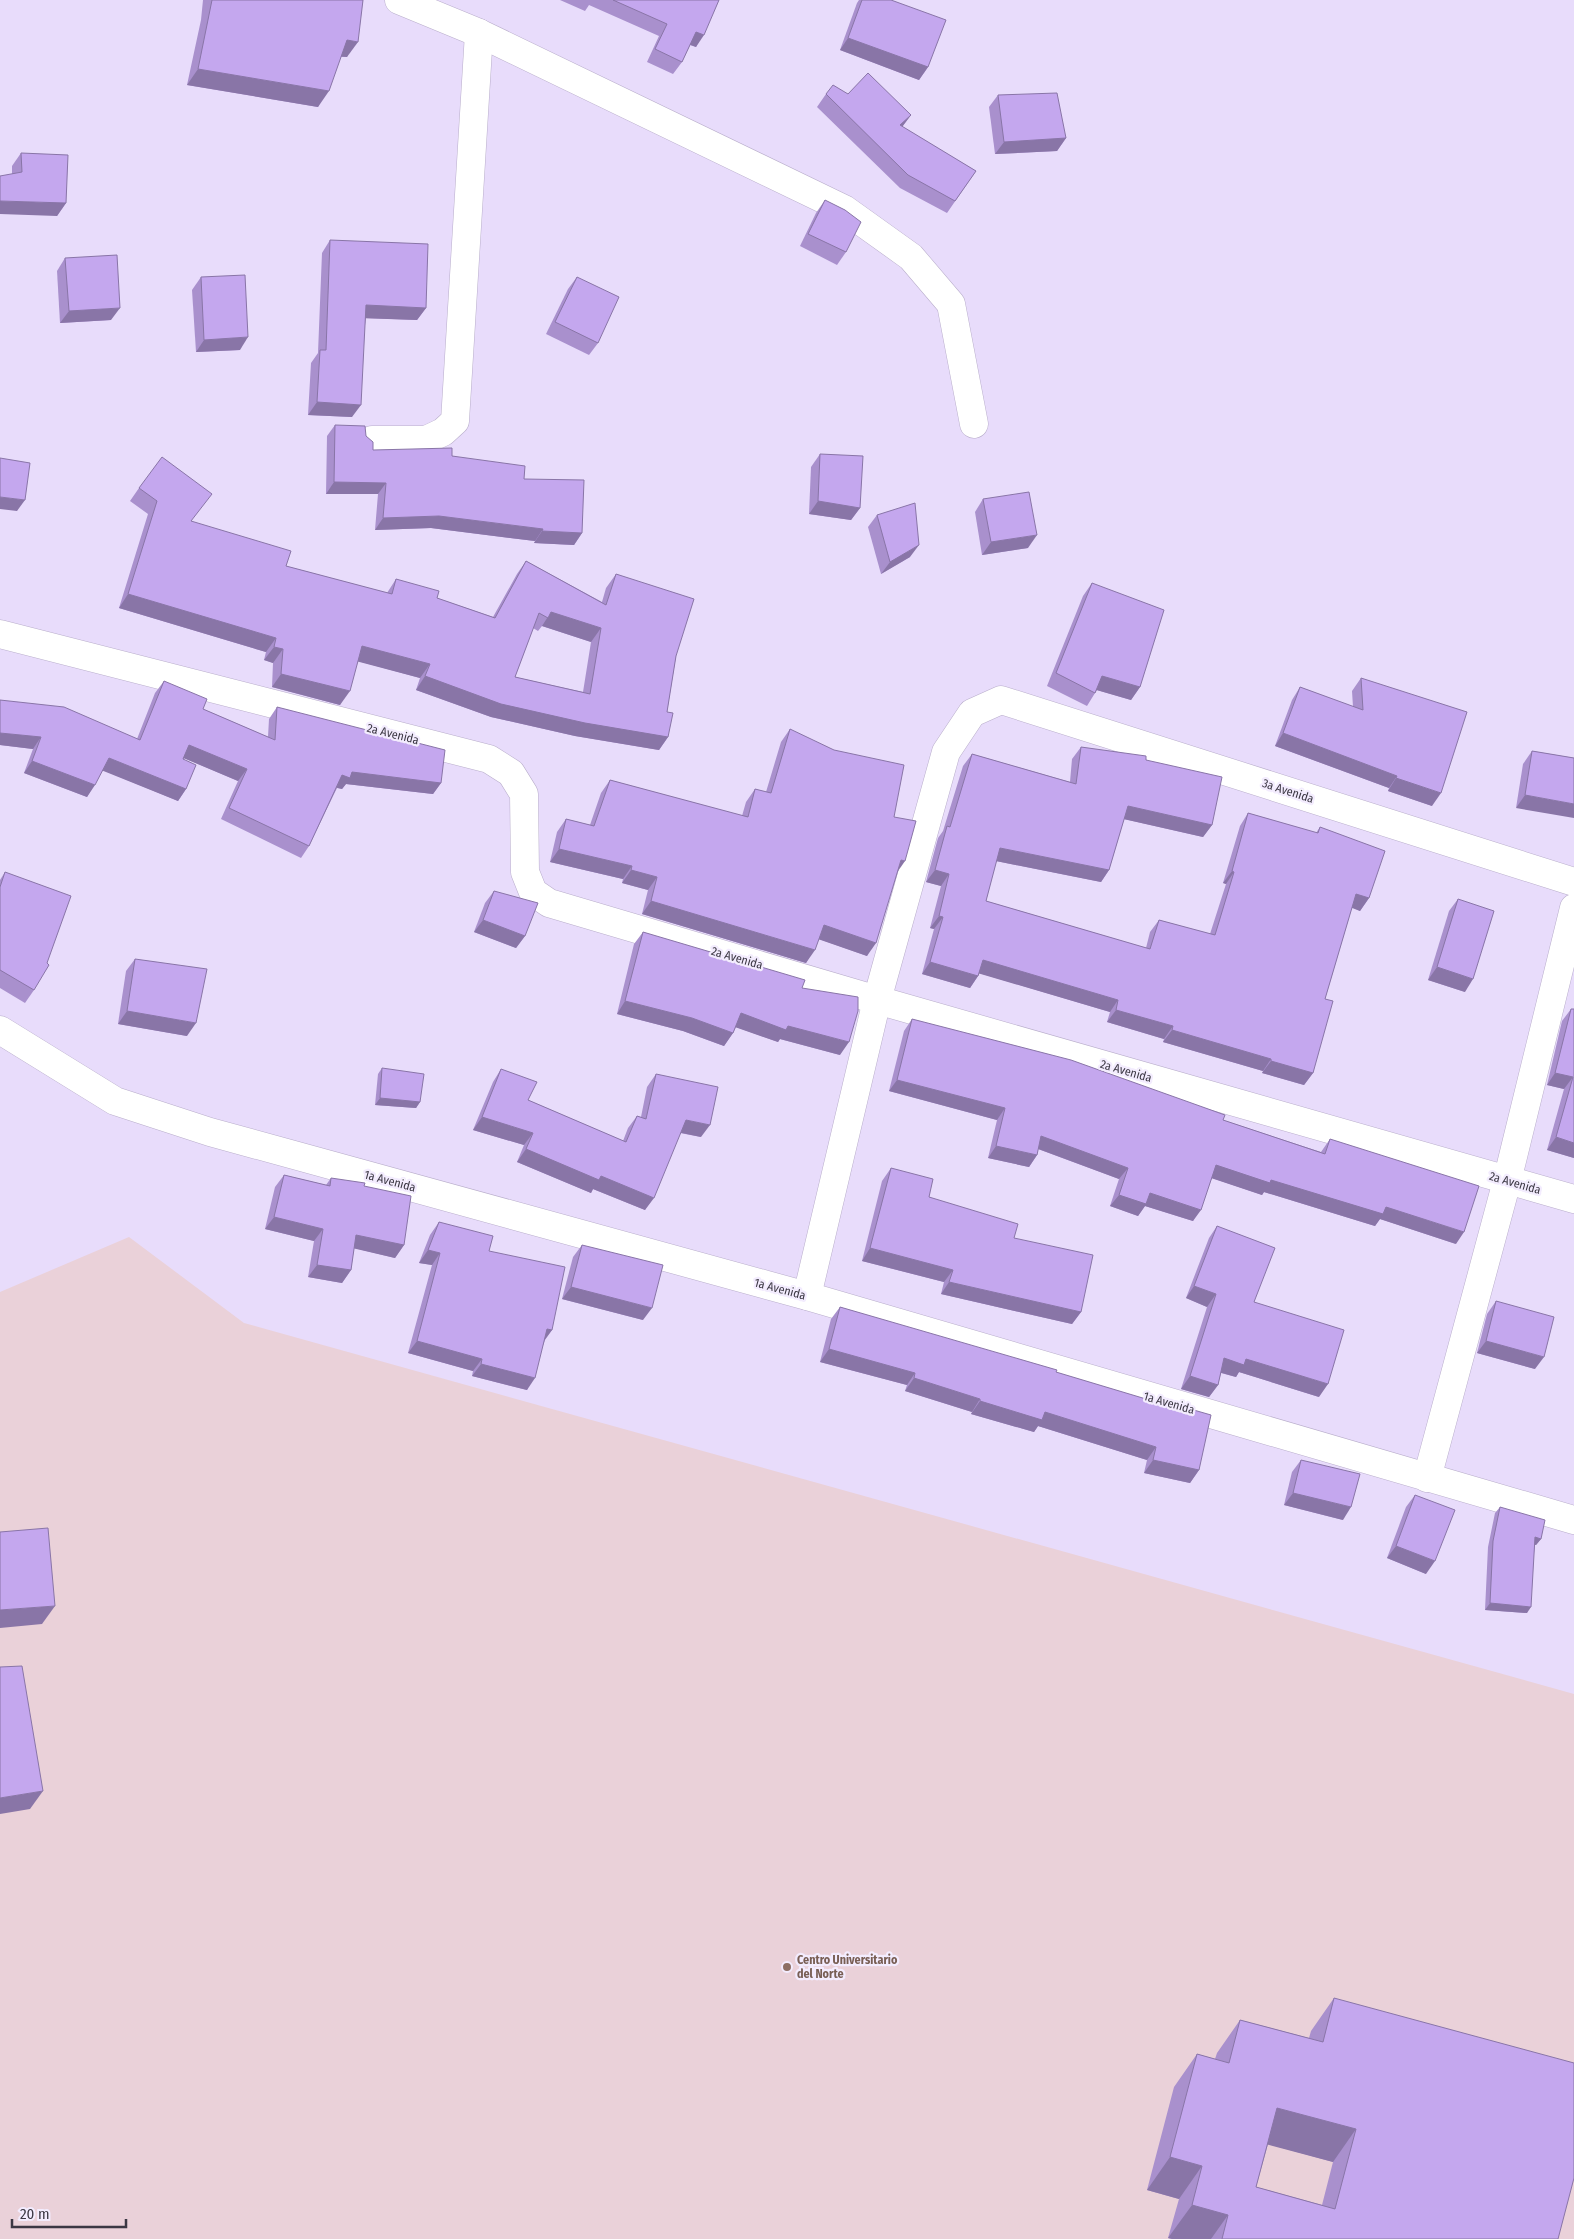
<svg xmlns="http://www.w3.org/2000/svg" width="1574" height="2239" font-family="'Fira Sans Condensed',sans-serif">
  <style>
    .education { fill: #ead1d9 }
    .lines { fill: none; stroke-linecap: round; stroke-linejoin: round }
    .minor-casing { stroke: #b9aecb; stroke-width: 29 }
    .minor { stroke: #fff; stroke-width: 28 }
    .wall { fill: #a990cd; fill-rule: evenodd }
    .shaded-wall { fill: #8975a7 }
    .building { fill: #c4a7ee; stroke: #8975a7; fill-rule: evenodd }
    .education-dot { fill: #8d6e63; stroke: #f3ecfe; stroke-width: 2 }
    .labels { text-anchor: middle; dominant-baseline: central; stroke-width: 4.5; stroke-linejoin: round; paint-order: stroke }
    .street-label { font-size: 12px; fill: #3b3743; stroke: #f3ecfe }
    .education-label { font-size: 12px; font-weight: bold; fill: #785e54; stroke: #f3ecfe; text-anchor: start }
  </style>
  <rect width="100%" height="100%" fill="#e8dcfb"/>
  <path class="education" d="M129,1237L244,1323L1574,1694V2239H0V1292Z"/>
  <g class="lines">
    <defs>
      <g id="minor">
        <path d="M399,0L479,33L844,209L911,257L951,304L974,424"/>
        <path d="M372,440H426L443,432L455,421L479,33"/>
        <path d="M0,634L489,759L511,773L524,794L525,872L533,892L549,903L877,1000L1574,1199"/>
        <path d="M0,1030L115,1101L210,1132L807,1296L1574,1520"/>
        <path d="M807,1296L877,1000L946,752L972,713L1001,700L1574,882"/>
        <path d="M1427,1478L1507,1181L1574,908"/>
      </g>
    </defs>
    <use href="#minor" class="minor-casing"/>
    <use href="#minor" class="minor"/>
  </g>
  <g class="wall">
    <path d="M203,0H363L347,57H341L318,107L187,85L201,20Z"/>
    <path d="M560,0H719L696,47L690,45L682,62L673,74L647,62L659,36L589,5L585,11Z"/>
    <path d="M859,0H891L928,67L919,80L840,50L857,3Z"/>
    <path d="M826,94H848L911,115L902,127L976,171L947,213L900,188L817,107Z"/>
    <path d="M998,95L1066,138L1057,151L995,154L989,107Z"/>
    <path d="M21,153L66,203L57,216L12,174V166Z"/>
    <path d="M825,200L846,252L837,265L800,246L816,213Z"/>
    <path d="M330,240L426,308L417,320L366,318L352,417L308,415L311,363L318,353L322,253Z"/>
    <path d="M65,258L111,320L60,323L57,271Z"/>
    <path d="M201,277L240,350L196,352L192,290Z"/>
    <path d="M577,277L598,343L589,355L546,334L568,289Z"/>
    <path d="M335,425L366,436L373,450L452,456L524,479L582,533L574,545L534,543L535,541L431,528L375,530L378,494H326L327,436Z"/>
    <path d="M820,454L860,508L851,520L809,514L811,467Z"/>
    <path d="M139,488L192,522L286,566L387,593L396,579L437,598L493,617L517,574L526,561L602,602L606,588L616,574L676,656L667,712L668,737L659,750L575,736L491,717L416,690L420,678L358,661L340,705L272,687L273,663L264,660L266,652L119,608L148,514L130,501ZM542,626L591,642L583,692L515,677L533,628L538,631Z"/>
    <path d="M983,499L1028,548L982,555L975,512Z"/>
    <path d="M877,515L910,557L881,574L868,527Z"/>
    <path d="M1092,583L1140,687L1131,700L1097,690L1095,693L1087,706L1047,686L1083,596Z"/>
    <path d="M1361,678L1432,806L1388,791L1389,788L1275,746L1292,700L1300,687L1353,707L1352,691Z"/>
    <path d="M164,681L203,709L268,737L269,719L277,707L441,783L433,794L346,784L342,789L337,788L309,846L301,858L221,819L238,781L184,758L186,789L178,801L103,770L87,797L24,773L33,749L0,745V700L137,739L155,693Z"/>
    <path d="M790,729L894,817L897,873L867,956L819,939L806,963L642,914L648,890L622,883L623,879L550,862L557,832L566,819L590,825L601,793L610,780L742,816L746,802L755,789L766,792L781,742Z"/>
    <path d="M1081,747L1146,760L1212,825L1203,837L1124,819L1109,870L1101,882L996,861L986,901L1146,948L1150,932L1159,920L1210,934L1226,884L1223,883L1240,826L1248,813L1316,833L1320,827L1369,898L1360,911L1352,907L1325,999L1313,1073L1304,1085L1262,1073L1263,1071L1163,1042L1164,1039L1107,1022L1110,1012L979,973L978,976L970,988L922,974L934,929L930,928L941,886L926,882L938,838L943,831L963,766L972,754L1070,782L1072,759Z"/>
    <path d="M1532,751L1574,758L1516,808L1523,764Z"/>
    <path d="M5,872L34,990L25,1003L0,988V880Z"/>
    <path d="M494,891L525,936L516,948L474,932L485,903Z"/>
    <path d="M1458,899L1465,992L1428,980L1449,911Z"/>
    <path d="M643,932L802,988L840,1055L780,1039L778,1042L736,1027L733,1033L724,1046L683,1031L617,1014L634,944Z"/>
    <path d="M135,959L187,1036L118,1024L126,971Z"/>
    <path d="M1571,1009L1574,1158L1547,1150L1564,1089L1547,1085L1562,1021Z"/>
    <path d="M912,1019L1321,1152L1330,1139L1456,1244L1380,1219L1375,1226L1264,1192L1262,1195L1212,1178L1193,1221L1145,1206L1138,1216L1110,1206L1119,1179L1038,1149L1037,1155L1029,1167L988,1158L997,1120L889,1091L904,1031Z"/>
    <path d="M382,1068L420,1102L416,1108L375,1105L378,1074Z"/>
    <path d="M501,1069L528,1100L623,1141L628,1128L637,1116L641,1117L647,1087L656,1074L701,1137L680,1133L645,1210L593,1189L591,1193L517,1162L524,1145L473,1130L493,1082Z"/>
    <path d="M891,1168L929,1197L1014,1238L1081,1312L1072,1324L941,1294L944,1282L862,1261L882,1181Z"/>
    <path d="M284,1175L326,1185L331,1178L364,1186L404,1245L395,1258L354,1248L351,1270L342,1283L308,1277L314,1241L265,1229L275,1187Z"/>
    <path d="M439,1222L489,1251L552,1330L545,1340L527,1390L472,1376L473,1371L408,1353L432,1265L419,1263L430,1235Z"/>
    <path d="M1217,1226L1254,1302L1319,1397L1239,1372L1236,1377L1221,1373L1218,1385L1209,1397L1181,1389L1207,1307L1186,1298L1209,1238Z"/>
    <path d="M582,1245L643,1320L562,1299L573,1257Z"/>
    <path d="M1496,1301L1535,1369L1477,1353L1487,1314Z"/>
    <path d="M840,1307L1164,1405L1166,1402L1199,1470L1190,1483L1144,1473L1147,1460L1038,1426L1034,1432L971,1414L972,1412L905,1391L907,1385L820,1362L831,1319Z"/>
    <path d="M1301,1460L1343,1520L1284,1505L1292,1472Z"/>
    <path d="M1415,1495L1426,1574L1387,1558L1406,1507Z"/>
    <path d="M1500,1507L1541,1539L1536,1545L1535,1544L1527,1613L1485,1610L1488,1547L1495,1513Z"/>
    <path d="M1334,1998L1558,2239H1172L1168,2238L1179,2199L1147,2190L1174,2087L1197,2054L1215,2059L1217,2053L1240,2020L1309,2038L1311,2031ZM1268,2144L1333,2162L1322,2205L1256,2187Z"/>
  </g>
  <g class="shaded-wall">
    <path d="M696,32L704,35L696,47L688,44Z"/>
    <path d="M848,38L928,67L919,80L840,50Z"/>
    <path d="M347,40L358,42L347,57L336,56Z"/>
    <path d="M198,69L329,91L318,107L187,85Z"/>
    <path d="M911,115L902,127L900,125Z"/>
    <path d="M1066,138L1057,151L995,154L1004,142Z"/>
    <path d="M0,201L66,203L57,216L0,214Z"/>
    <path d="M366,305L426,308L417,320L358,318Z"/>
    <path d="M120,308L111,320L60,323L69,311Z"/>
    <path d="M248,337L240,350L196,352L204,340Z"/>
    <path d="M317,402L361,405L352,417L308,415Z"/>
    <path d="M334,482L386,483L378,494H326Z"/>
    <path d="M0,497L25,500L17,511L0,509Z"/>
    <path d="M818,501L860,508L851,520L809,514Z"/>
    <path d="M439,516L543,529L535,541L431,528L375,530L383,518Z"/>
    <path d="M542,531L582,533L574,545L534,543Z"/>
    <path d="M1037,535L1028,548L982,555L991,542Z"/>
    <path d="M919,545L910,557L881,574L890,562Z"/>
    <path d="M128,594L276,638L266,652L119,608Z"/>
    <path d="M551,612L601,628L591,642L542,626Z"/>
    <path d="M362,646L430,664L420,678L352,660Z"/>
    <path d="M274,647L283,649L273,663L264,660Z"/>
    <path d="M281,674L350,691L340,705L272,687Z"/>
    <path d="M425,676L668,737L659,750L575,736L491,717L416,690Z"/>
    <path d="M1102,676L1140,687L1131,700L1093,689Z"/>
    <path d="M0,733L41,737L33,749L0,745Z"/>
    <path d="M1283,733L1397,776L1389,788L1275,746Z"/>
    <path d="M189,745L247,769L238,781L181,757Z"/>
    <path d="M109,758L186,789L178,801L101,770Z"/>
    <path d="M32,761L95,785L87,797L24,773Z"/>
    <path d="M352,772L441,783L433,794L346,784L342,789L334,787L342,775Z"/>
    <path d="M1396,778L1441,793L1432,806L1388,791Z"/>
    <path d="M1525,795L1574,804V818L1516,808Z"/>
    <path d="M1128,806L1212,825L1203,837L1119,818Z"/>
    <path d="M1000,848L1109,870L1101,882L991,860Z"/>
    <path d="M559,849L632,866L623,879L550,862Z"/>
    <path d="M901,860L905,861L896,874Z"/>
    <path d="M631,870L657,877L648,890L622,883Z"/>
    <path d="M935,870L949,874L941,886L926,882Z"/>
    <path d="M1232,871L1234,872L1226,884L1223,883Z"/>
    <path d="M1356,894L1369,898L1360,911L1347,906Z"/>
    <path d="M651,901L815,950L806,963L642,914Z"/>
    <path d="M939,916L943,917L934,929L930,928Z"/>
    <path d="M483,920L525,936L516,948L474,932Z"/>
    <path d="M824,925L876,943L867,956L815,938Z"/>
    <path d="M983,960L1118,1000L1110,1012L974,972Z"/>
    <path d="M930,962L978,976L970,988L922,974Z"/>
    <path d="M1437,967L1473,979L1465,992L1428,980Z"/>
    <path d="M625,1001L692,1018L733,1033L724,1046L683,1031L617,1014Z"/>
    <path d="M1116,1010L1173,1026L1164,1039L1107,1022Z"/>
    <path d="M127,1011L196,1023L187,1036L118,1024Z"/>
    <path d="M741,1013L788,1026L849,1042L840,1055L780,1039L778,1042L732,1026Z"/>
    <path d="M1172,1030L1271,1059L1263,1071L1163,1042Z"/>
    <path d="M1271,1061L1313,1073L1304,1085L1262,1073Z"/>
    <path d="M1555,1073L1573,1077L1564,1089L1547,1085Z"/>
    <path d="M897,1080L1005,1108L997,1120L889,1091Z"/>
    <path d="M380,1098L420,1102L416,1108L375,1105Z"/>
    <path d="M482,1117L533,1133L524,1145L473,1130Z"/>
    <path d="M686,1120L710,1125L701,1137L677,1132Z"/>
    <path d="M1041,1136L1128,1168L1119,1179L1033,1147Z"/>
    <path d="M1556,1137L1574,1143V1158L1547,1150Z"/>
    <path d="M996,1146L1037,1155L1029,1167L988,1158Z"/>
    <path d="M526,1149L601,1176L654,1198L645,1210L593,1189L591,1193L517,1162Z"/>
    <path d="M1216,1165L1271,1180L1386,1207L1464,1232L1456,1244L1380,1219L1375,1226L1264,1192L1262,1195L1208,1177Z"/>
    <path d="M1150,1193L1201,1210L1193,1221L1145,1206L1138,1216L1110,1206L1119,1195Z"/>
    <path d="M274,1217L323,1229L314,1241L265,1229Z"/>
    <path d="M356,1235L404,1245L395,1258L348,1247Z"/>
    <path d="M870,1248L953,1270L944,1282L862,1261Z"/>
    <path d="M428,1250L440,1253L432,1265L419,1263Z"/>
    <path d="M317,1265L351,1270L342,1283L308,1277Z"/>
    <path d="M949,1282L1081,1312L1072,1324L941,1294Z"/>
    <path d="M1194,1286L1216,1294L1207,1307L1186,1298Z"/>
    <path d="M571,1287L652,1308L643,1320L562,1299Z"/>
    <path d="M547,1329L552,1330L543,1342Z"/>
    <path d="M417,1341L482,1359L473,1371L408,1353Z"/>
    <path d="M1486,1341L1544,1357L1535,1369L1477,1353Z"/>
    <path d="M829,1349L915,1373L907,1385L820,1362Z"/>
    <path d="M1224,1358L1246,1359L1328,1384L1319,1397L1239,1372L1236,1377L1215,1371Z"/>
    <path d="M481,1364L535,1378L527,1390L472,1376Z"/>
    <path d="M1190,1376L1218,1385L1209,1397L1181,1389Z"/>
    <path d="M914,1378L980,1399L972,1412L905,1391Z"/>
    <path d="M980,1401L1045,1412L1156,1447L1147,1460L1038,1426L1034,1432L971,1414Z"/>
    <path d="M1153,1460L1199,1470L1190,1483L1144,1473Z"/>
    <path d="M1293,1493L1351,1507L1343,1520L1284,1505Z"/>
    <path d="M1535,1537L1541,1539L1536,1545L1531,1544Z"/>
    <path d="M1396,1546L1435,1561L1426,1574L1387,1558Z"/>
    <path d="M1490,1603L1531,1607L1527,1613L1485,1610Z"/>
    <path d="M55,1606L42,1624L0,1628V1610Z"/>
    <path d="M43,1791L30,1809L0,1814V1798Z"/>
    <path d="M1277,2108L1356,2129L1333,2162L1254,2141Z"/>
    <path d="M1170,2157L1202,2166L1179,2199L1147,2190Z"/>
    <path d="M1192,2205L1228,2215L1211,2239H1172L1168,2238Z"/>
  </g>
  <g class="building">
    <path d="M212,0H363L358,42L347,40L329,91L198,69Z"/>
    <path d="M613,0H719L704,35L696,32L682,62L655,49L667,24Z"/>
    <path d="M862,0H891L946,20L928,67L848,38Z"/>
    <path d="M868,73L911,115L900,125L976,171L955,201L908,175L826,94L833,85L848,94Z"/>
    <path d="M1057,93L1066,138L1004,142L998,95Z"/>
    <path d="M21,153L68,155L66,203L0,201V176L22,172Z"/>
    <path d="M825,200L845,210L861,222L846,252L808,234Z"/>
    <path d="M330,240L428,244L426,308L366,305L361,405L317,402L320,350H326Z"/>
    <path d="M117,255L120,308L69,311L65,258Z"/>
    <path d="M245,275L248,337L204,340L201,277Z"/>
    <path d="M577,277L619,297L598,343L555,322Z"/>
    <path d="M335,425L365,426L366,436L373,442V450L452,448V456L525,466L524,479L584,480L582,533L542,531L543,529L439,516L383,518L386,483L334,482Z"/>
    <path d="M820,454L863,456L860,508L818,501Z"/>
    <path d="M162,457L212,494L191,521L291,551L286,566L392,594L396,579L439,591L437,598L495,618L526,561L606,605L616,574L694,599L676,656L667,712L673,713L668,737L585,723L501,704L425,676L430,664L362,646L350,691L281,674L283,649L274,647L276,638L128,594L157,501L139,488ZM551,612L601,628L590,694L515,677L539,613L548,618Z"/>
    <path d="M0,458L30,463L25,500L0,497Z"/>
    <path d="M1029,492L1037,535L991,542L983,499Z"/>
    <path d="M915,503L919,545L890,562L877,515Z"/>
    <path d="M1092,583L1164,610L1140,687L1102,676L1095,693L1056,673Z"/>
    <path d="M1361,678L1467,712L1441,793L1396,778L1397,776L1283,733L1300,687L1363,710Z"/>
    <path d="M164,681L207,699L203,709L275,740L277,707L445,750L441,783L352,772L350,778L342,775L309,846L229,808L247,769L189,745L183,759L196,765L186,789L109,758L95,785L32,761L41,737L0,733V700L64,707L140,740Z"/>
    <path d="M790,729L834,750L904,765L894,817L916,821L905,861L901,860L876,943L824,925L815,950L651,901L657,877L631,870L632,866L559,849L566,819L594,826L610,780L748,817L755,789L771,793Z"/>
    <path d="M1081,747L1146,756V760L1222,777L1212,825L1128,806L1109,870L1000,848L986,901L1150,949L1159,920L1215,935L1234,872L1232,871L1248,813L1318,833L1320,827L1385,851L1369,898L1356,894L1325,999L1333,1001L1313,1073L1271,1061V1059L1172,1030L1173,1026L1116,1010L1118,1000L983,960L978,976L930,962L943,917L939,916L949,874L935,870L947,826L950,827L972,754L1076,784Z"/>
    <path d="M1532,751L1574,758V804L1525,795Z"/>
    <path d="M5,872L71,896L47,963L49,965L34,990L0,970V887Z"/>
    <path d="M494,891L538,903L525,936L483,920Z"/>
    <path d="M1458,899L1494,911L1473,979L1437,967Z"/>
    <path d="M643,932L805,980L802,988L858,997V1011L849,1042L788,1026L786,1030L741,1013L733,1033L692,1018L625,1001Z"/>
    <path d="M135,959L207,969L196,1023L127,1011Z"/>
    <path d="M1571,1009H1574V1143L1556,1137L1573,1077L1555,1073Z"/>
    <path d="M912,1019L1071,1060L1225,1115L1223,1120L1325,1154L1330,1139L1479,1186L1464,1232L1386,1207L1383,1214L1271,1180L1270,1183L1216,1165L1201,1210L1150,1193L1146,1204L1119,1195L1128,1168L1041,1136L1037,1155L996,1146L1005,1108L897,1080Z"/>
    <path d="M382,1068L424,1074L420,1102L380,1098Z"/>
    <path d="M501,1069L537,1082L528,1100L626,1142L637,1116L646,1119L656,1074L718,1087L710,1125L686,1120L654,1198L601,1176L599,1180L526,1149L533,1133L482,1117Z"/>
    <path d="M891,1168L933,1179L929,1197L1018,1224L1014,1238L1093,1255L1081,1312L949,1282L953,1270L870,1248Z"/>
    <path d="M284,1175L330,1186L331,1178L365,1183L364,1186L411,1196L404,1245L356,1235L351,1270L317,1265L323,1229L274,1217Z"/>
    <path d="M439,1222L493,1236L489,1251L565,1267L552,1330L547,1329L535,1378L481,1364L482,1359L417,1341L440,1253L428,1250Z"/>
    <path d="M1217,1226L1275,1248L1254,1302L1344,1330L1328,1384L1246,1359L1244,1365L1224,1358L1218,1385L1190,1376L1216,1294L1194,1286Z"/>
    <path d="M582,1245L663,1265L652,1308L571,1287Z"/>
    <path d="M1496,1301L1554,1317L1544,1357L1486,1341Z"/>
    <path d="M840,1307L1057,1370L1056,1372L1166,1405V1402L1211,1415L1199,1470L1153,1460L1156,1447L1045,1412L1042,1420L980,1401V1399L914,1378L915,1373L829,1349Z"/>
    <path d="M1301,1460L1360,1474L1351,1507L1293,1493Z"/>
    <path d="M1415,1495L1455,1510L1435,1561L1396,1546Z"/>
    <path d="M1500,1507L1545,1520L1541,1539L1535,1537L1531,1607L1490,1603L1493,1541Z"/>
    <path d="M48,1528L55,1606L0,1610V1532Z"/>
    <path d="M22,1666L43,1791L0,1798V1667Z"/>
    <path d="M1334,1998L1574,2063V2178L1558,2239H1222L1228,2215L1192,2205L1202,2166L1170,2157L1197,2054L1229,2063L1240,2020L1323,2042ZM1277,2108L1356,2129L1335,2209L1256,2187Z"/>
  </g>
  <circle class="education-dot" cx="787" cy="1967" r="5"/>
  <g class="labels">
    <g class="street-label">
      <text transform="translate(393 734) rotate(14)">2a Avenida</text>
      <text transform="translate(1288 791) rotate(18)">3a Avenida</text>
      <text transform="translate(737 958) rotate(16)">2a Avenida</text>
      <text transform="translate(1126 1071) rotate(16)">2a Avenida</text>
      <text transform="translate(390 1181) rotate(15)">1a Avenida</text>
      <text transform="translate(1515 1183) rotate(16)">2a Avenida</text>
      <text transform="translate(780 1289) rotate(15)">1a Avenida</text>
      <text transform="translate(1169 1403) rotate(16)">1a Avenida</text>
    </g>
    <g class="education-label">
      <text x="797" y="1960">Centro Universitario<tspan x="797" dy="14">del Norte</tspan></text>
    </g>
  </g>
  <path d="M12 2219v8h114v-8" fill="none" stroke="#3b3743" stroke-width="2.5"/>
  <text x="20" y="2219" font-size="15" fill="#3b3743" stroke="#f3ecfe" stroke-width="4" paint-order="stroke">20 m</text>
</svg>
